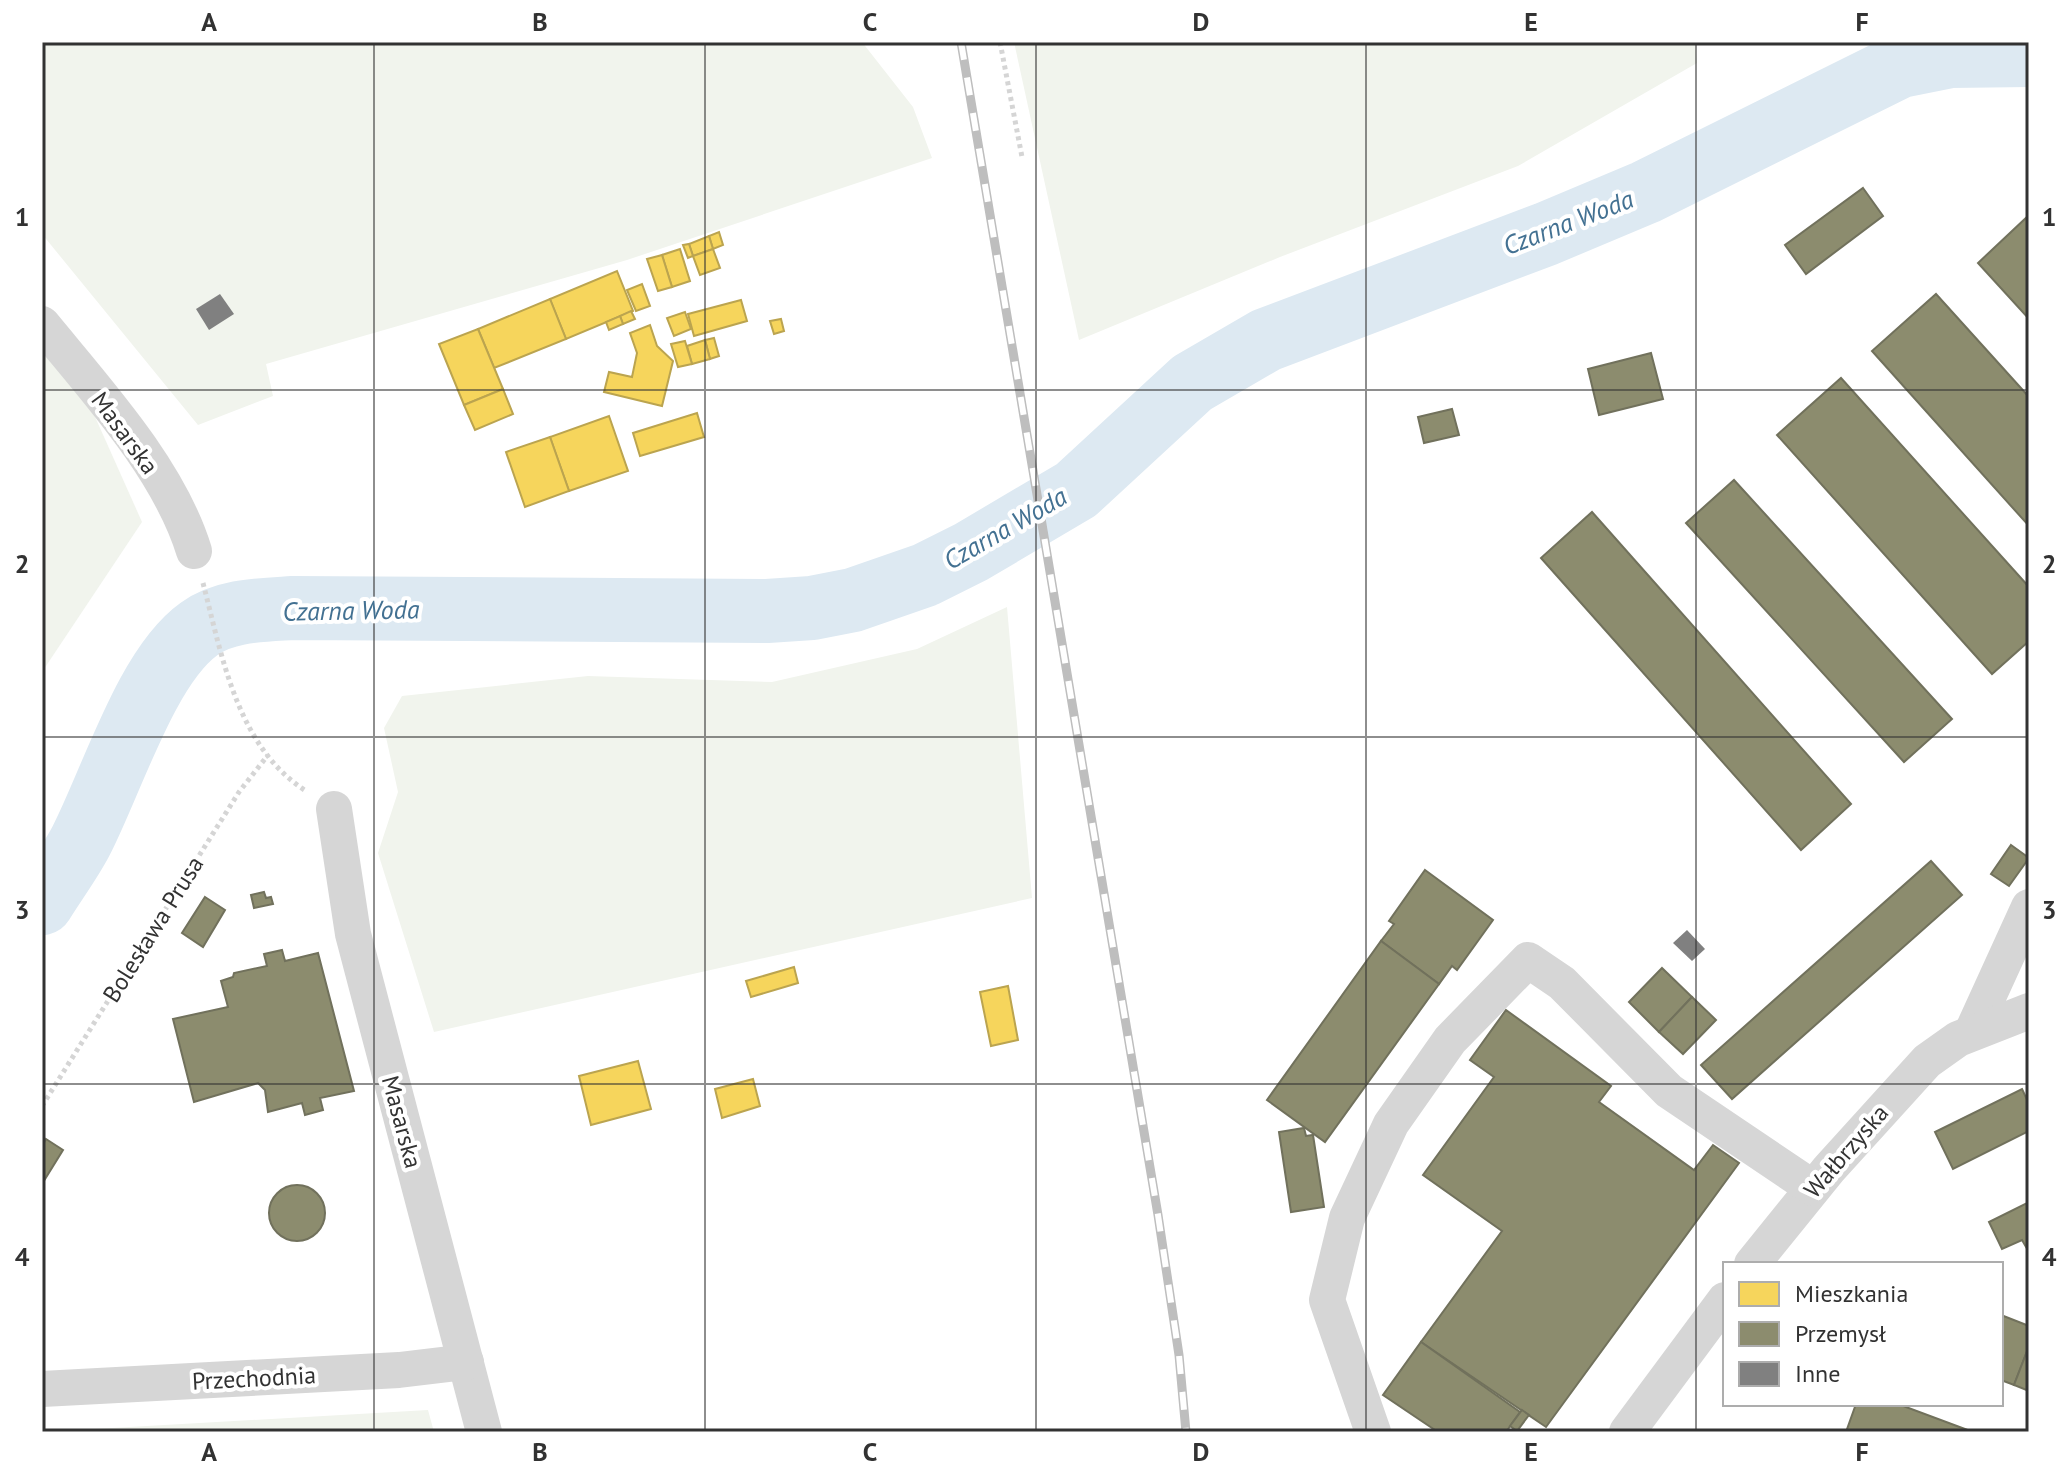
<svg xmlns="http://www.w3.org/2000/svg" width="2071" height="1474" font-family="'PT Sans',sans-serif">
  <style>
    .green { fill: #f1f4ed }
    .homes { fill: #f6d55c; stroke: #bba44f; stroke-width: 2 }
    .industry { fill: #8c8c6e; stroke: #71715c; stroke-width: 2 }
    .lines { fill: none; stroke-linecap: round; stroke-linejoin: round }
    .river { stroke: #dde9f2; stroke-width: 64 }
    .building { fill: #808080 }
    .path { stroke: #d5d5d5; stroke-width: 5; stroke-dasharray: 4 4; stroke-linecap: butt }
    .minor { stroke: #d6d6d6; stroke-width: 36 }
    .rail-casing { stroke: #bebebe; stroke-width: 9 }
    .rail { stroke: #fff; stroke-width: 6; stroke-dasharray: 18; stroke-linecap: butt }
    .grid { fill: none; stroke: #323232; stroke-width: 2; stroke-opacity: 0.55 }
    .labels { text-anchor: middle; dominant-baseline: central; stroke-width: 8; stroke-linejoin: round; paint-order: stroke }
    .street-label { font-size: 24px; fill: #323232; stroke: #fff }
    .water-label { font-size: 26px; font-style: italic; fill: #437192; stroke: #fff }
    .neatline { fill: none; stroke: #323232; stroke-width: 3 }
    .grid-label { font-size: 26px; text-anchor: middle; font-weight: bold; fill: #323232 }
  </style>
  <rect width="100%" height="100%" fill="#fff"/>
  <g class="green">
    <path d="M42,42H862L913,107L932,158L627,260L266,364L273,396L198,425L42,234Z"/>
    <path d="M1014,42H1695L1697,63L1518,166L1280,257L1079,340Z"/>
    <path d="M42,349L92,410L142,522L42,672Z"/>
    <path d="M1007,607L1032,898L434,1032L378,853L398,792L384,728L402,696L588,676L772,682L917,649Z"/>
    <path d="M428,1410L434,1432H42Z"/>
  </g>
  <g class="homes">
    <path d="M719,232L723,245L713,249L709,236Z"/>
    <path d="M709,236L713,249L693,256L689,244Z"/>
    <path d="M689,244L693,256L688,258L683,245Z"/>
    <path d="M680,249L690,281L672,287L662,255Z"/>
    <path d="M713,249L720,268L700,275L693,256Z"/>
    <path d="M662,255L672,287L658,291L647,259Z"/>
    <path d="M617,271L633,311L566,339L550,299Z"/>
    <path d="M642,284L650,306L636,311L627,290Z"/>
    <path d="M550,299L566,339L494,368L478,329Z"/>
    <path d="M741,300L747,321L694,336L688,314Z"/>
    <path d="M631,311L635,319L623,324L620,316Z"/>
    <path d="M685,312L691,329L674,336L667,318Z"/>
    <path d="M620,316L623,324L609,330L606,322Z"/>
    <path d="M781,319L784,331L774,334L770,321Z"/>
    <path d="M650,325L657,346L673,361L662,406L604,392L609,372L632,377L637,353L630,333Z"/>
    <path d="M478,329L503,389L464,405L439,344Z"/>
    <path d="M714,338L719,356L710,359L705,340Z"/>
    <path d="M705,340L710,359L692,364L687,346Z"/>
    <path d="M685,341L692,364L678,367L671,344Z"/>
    <path d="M503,389L513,414L475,430L464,405Z"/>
    <path d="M697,413L704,437L640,456L633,433Z"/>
    <path d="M609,416L628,471L569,491L550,437Z"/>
    <path d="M550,437L569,491L525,507L506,452Z"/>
    <path d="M794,967L798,983L751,997L746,981Z"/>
    <path d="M1008,986L1018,1040L991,1046L980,992Z"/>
    <path d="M638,1061L651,1109L591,1125L579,1076Z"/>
    <path d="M753,1079L760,1106L722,1118L715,1089Z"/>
  </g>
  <g class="industry">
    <path d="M1863,188L1883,216L1806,274L1785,245Z"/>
    <path d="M2027,217L2029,219V319L1978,263Z"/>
    <path d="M1936,294L2029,397V526L1872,351Z"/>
    <path d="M1651,353L1663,399L1599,415L1588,369Z"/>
    <path d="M1841,378L2029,587V641L1992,674L1777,435Z"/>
    <path d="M1452,409L1459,435L1424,443L1418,417Z"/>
    <path d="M1734,480L1952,719L1904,762L1686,523Z"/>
    <path d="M1592,512L1851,804L1801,850L1541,558Z"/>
    <path d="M2011,845L2029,858L2009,886L1991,874Z"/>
    <path d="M1931,861L1962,895L1732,1099L1701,1065Z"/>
    <path d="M1425,870L1493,920L1457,970L1452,966L1439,984L1381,941L1394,924L1389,921Z"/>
    <path d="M264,892L266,898L271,897L273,904L254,908L251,895Z"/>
    <path d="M205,897L225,910L203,947L182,933Z"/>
    <path d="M1381,941L1439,984L1325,1142L1267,1100Z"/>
    <path d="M282,950L285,961L318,953L354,1091L320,1098L323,1110L305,1115L302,1103L268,1112L265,1090L258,1083L194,1102L173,1019L228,1007L221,981L233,977L234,973L267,966L264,954Z"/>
    <path d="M1662,968L1692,997L1659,1032L1629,1002Z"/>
    <path d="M1692,997L1716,1020L1683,1054L1659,1032Z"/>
    <path d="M1506,1010L1611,1086L1599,1102L1694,1170L1713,1145L1739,1163L1546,1427L1421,1342L1502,1231L1423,1175L1494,1077L1470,1060Z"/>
    <path d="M2022,1089L2029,1104V1131L1953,1169L1935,1132Z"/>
    <path d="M1304,1128L1306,1136L1313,1135L1324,1207L1291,1212L1279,1132Z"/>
    <path d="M46,1139L63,1150L42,1184V1146Z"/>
    <circle cx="297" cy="1213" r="28"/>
    <path d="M2029,1202V1252L2022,1240L2002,1249L1989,1222Z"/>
    <path d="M2001,1315L2029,1326V1346L2014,1385L2001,1380Z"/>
    <path d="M1421,1342L1520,1412L1506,1432H1438L1383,1395Z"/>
    <path d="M2029,1346V1391L2014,1385Z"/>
    <path d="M1856,1404H1898L1973,1432H1846Z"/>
    <path d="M1522,1410L1529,1415L1517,1431L1510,1426Z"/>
  </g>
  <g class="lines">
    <path class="river" d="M42,903C55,882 70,862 81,841C112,781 146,667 199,629C225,610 262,610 293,608L767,611L812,608L853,600L925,575L971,552L1076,490L1192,383L1266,340L1546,234L1646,192L1900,66L1950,56L2029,55"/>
  </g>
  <g class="building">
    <path d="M220,294L234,314L209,330L196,309Z"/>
    <path d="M1687,930L1705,949L1692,961L1673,943Z"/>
  </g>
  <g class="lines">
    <g class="path">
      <path d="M1000,42L1022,157"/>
      <path d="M203,583C222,656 237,747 306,791"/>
      <path d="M42,1106L239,792L268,755"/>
    </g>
    <g class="minor">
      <path d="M42,324C96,390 169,469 194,551"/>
      <path d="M334,809L353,934L484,1432"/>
      <path d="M1972,1032L2029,907"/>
      <path d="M1752,1264L1829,1169L1927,1061L1958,1039L2029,1011"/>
      <path d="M42,1389L399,1370L466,1362"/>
      <path d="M1373,1432L1327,1300L1347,1218L1391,1124L1450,1040L1528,960L1562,983L1669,1091L1813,1188"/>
      <path d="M1627,1432L1725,1300"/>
    </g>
    <defs>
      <path id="rail" d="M961,42L1158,1215L1179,1355L1186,1432"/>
    </defs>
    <use href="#rail" class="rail-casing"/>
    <use href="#rail" class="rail"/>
  </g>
  <path class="grid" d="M374,42V1432M705,42V1432M1036,42V1432M1366,42V1432M1696,42V1432M42,390H2029M42,737H2029M42,1084H2029"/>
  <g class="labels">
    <g class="street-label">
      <text transform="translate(125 433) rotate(54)">Masarska</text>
      <text transform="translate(153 929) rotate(-58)">Bolesława Prusa</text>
      <text transform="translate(402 1122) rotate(75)">Masarska</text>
      <text transform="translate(1846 1151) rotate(-49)">Wałbrzyska</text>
      <text transform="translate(254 1378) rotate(-3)">Przechodnia</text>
    </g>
    <g class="water-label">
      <text transform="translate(1568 222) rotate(-21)">Czarna Woda</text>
      <text transform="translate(1005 528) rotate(-30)">Czarna Woda</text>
      <text transform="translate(351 610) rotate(-1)">Czarna Woda</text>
    </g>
  </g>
  <rect width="2071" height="1474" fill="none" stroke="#ffffff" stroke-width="88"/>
  <rect x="1723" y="1262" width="280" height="144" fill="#ffffff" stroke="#adadad" stroke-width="2"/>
  <rect x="1739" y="1282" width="40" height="24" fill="#f6d55c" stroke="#adadad" stroke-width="2"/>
  <text x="1795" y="1302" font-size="24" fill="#323232">Mieszkania</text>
  <rect x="1739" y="1322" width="40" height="24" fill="#8c8c6e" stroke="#adadad" stroke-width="2"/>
  <text x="1795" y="1342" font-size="24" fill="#323232">Przemysł</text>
  <rect x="1739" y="1362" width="40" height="24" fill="#808080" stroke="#adadad" stroke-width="2"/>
  <text x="1795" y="1382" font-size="24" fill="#323232">Inne</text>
  <rect x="44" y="44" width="1983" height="1386" class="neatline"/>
  <g class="grid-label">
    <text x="209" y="31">A</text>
    <text x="540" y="31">B</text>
    <text x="870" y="31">C</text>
    <text x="1201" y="31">D</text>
    <text x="1531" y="31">E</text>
    <text x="1862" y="31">F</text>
    <text x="22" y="226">1</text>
    <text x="2049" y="226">1</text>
    <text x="22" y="573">2</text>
    <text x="2049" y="573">2</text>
    <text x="22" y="919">3</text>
    <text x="2049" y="919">3</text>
    <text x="22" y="1266">4</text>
    <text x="2049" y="1266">4</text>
    <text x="209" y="1461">A</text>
    <text x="540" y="1461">B</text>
    <text x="870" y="1461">C</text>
    <text x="1201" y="1461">D</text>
    <text x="1531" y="1461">E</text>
    <text x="1862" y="1461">F</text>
  </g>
</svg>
